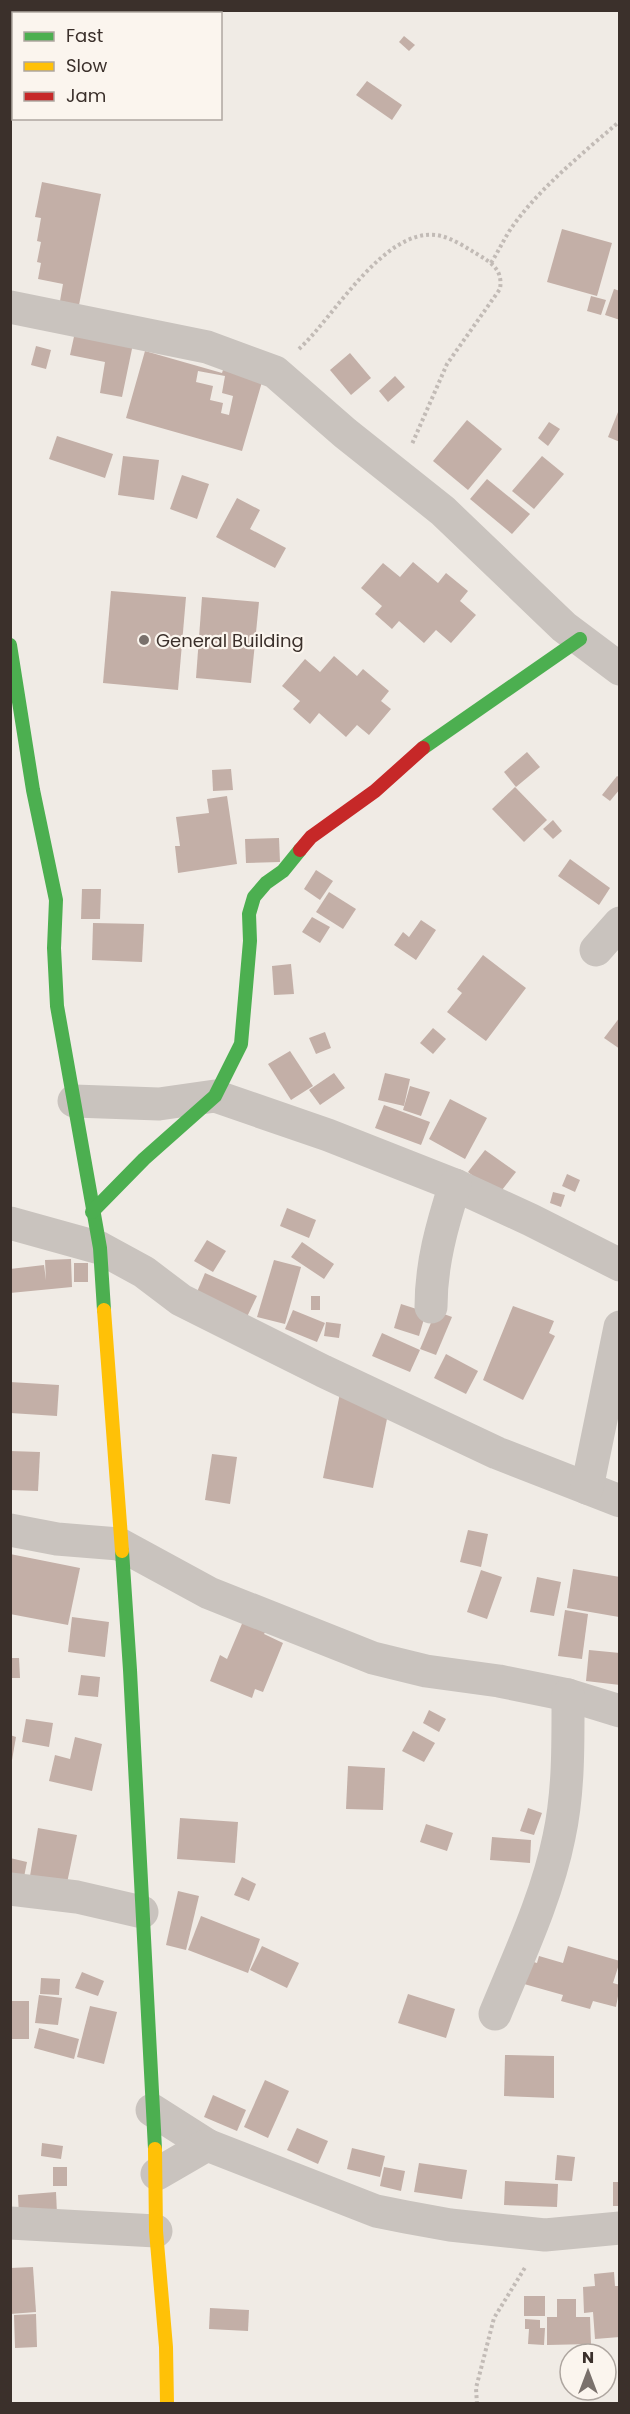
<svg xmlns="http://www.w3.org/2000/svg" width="630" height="2414" font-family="Poppins,sans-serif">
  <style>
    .building { fill: #c3afa7; fill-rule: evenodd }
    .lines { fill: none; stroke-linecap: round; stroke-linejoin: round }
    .path { stroke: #c2bbb6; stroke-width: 4; stroke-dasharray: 3 3; stroke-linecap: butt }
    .street { stroke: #c9c3be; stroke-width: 33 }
    .fast { stroke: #4caf50; stroke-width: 14 }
    .slow { stroke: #ffc107; stroke-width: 14 }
    .jam { stroke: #c62828; stroke-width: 14 }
    .poi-dot { fill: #7a716c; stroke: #fbf5ee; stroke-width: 2 }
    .labels { text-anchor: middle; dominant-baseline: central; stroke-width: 4.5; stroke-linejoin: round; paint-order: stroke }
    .poi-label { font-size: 18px; fill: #3b302b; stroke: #fbf5ee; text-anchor: start }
  </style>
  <rect width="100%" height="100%" fill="#f0ebe5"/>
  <g class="building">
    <path d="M404,36L415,45L409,51L399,42Z"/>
    <path d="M367,81L402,105L392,120L356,95Z"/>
    <path d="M42,182L101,194L79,305L60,301L63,284L38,279L41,263L37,262L41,242L37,241L41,218L35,217Z"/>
    <path d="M562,229L612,243L597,296L547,282Z"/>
    <path d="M614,289L620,291V320L605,315Z"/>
    <path d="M591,296L606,300L601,315L587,311Z"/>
    <path d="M75,332L133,344L122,397L100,393L105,362L70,355Z"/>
    <path d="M36,346L51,350L46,369L31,365Z"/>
    <path d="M145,351L222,373L225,364L264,375L242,451L126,418ZM198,371L225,376L222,393L233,396L229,415L221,413L223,403L210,400L213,386L196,382Z"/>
    <path d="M350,353L371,378L351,395L330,370Z"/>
    <path d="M395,376L405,387L388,402L379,391Z"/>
    <path d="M620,407V442L608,437Z"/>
    <path d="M467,420L502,449L468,490L433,461Z"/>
    <path d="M549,422L560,429L548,446L538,438Z"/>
    <path d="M57,436L113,454L105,478L49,459Z"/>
    <path d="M123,456L159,460L154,500L118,495Z"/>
    <path d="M542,456L564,474L534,509L512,491Z"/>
    <path d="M182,475L209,484L197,519L170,509Z"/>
    <path d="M487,479L530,514L512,534L470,499Z"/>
    <path d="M237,498L260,510L250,529L286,548L275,568L216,537Z"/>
    <path d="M413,562L438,583L446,573L468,591L460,601L476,615L451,643L436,630L424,643L399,621L392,629L375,614L382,606L361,588L383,563L400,577Z"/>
    <path d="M111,591L186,597L178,690L103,683Z"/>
    <path d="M202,597L259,602L251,683L196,678Z"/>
    <path d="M334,656L357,676L363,669L389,691L381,701L391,709L369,735L357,725L346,737L319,713L310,724L293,709L300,701L282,686L305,659L320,672Z"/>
    <path d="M527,752L540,767L516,787L504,772Z"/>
    <path d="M231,769L233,790L213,791L212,770Z"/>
    <path d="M617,776L620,778V789L610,801L602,795Z"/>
    <path d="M515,787L547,820L524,842L492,809Z"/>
    <path d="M227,796L237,864L178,873L175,846H180L176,817L209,813L207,799Z"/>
    <path d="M553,820L562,831L553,839L543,829Z"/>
    <path d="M279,838L280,862L246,863L245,839Z"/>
    <path d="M570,859L610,888L599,905L558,876Z"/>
    <path d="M316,870L333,881L320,900L304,889Z"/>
    <path d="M82,889H101L100,919H81Z"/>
    <path d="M329,892L356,909L343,929L316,912Z"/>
    <path d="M312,917L330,927L320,943L302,932Z"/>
    <path d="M421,920L436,930L416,960L394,945L403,932L409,937Z"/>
    <path d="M93,923L144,924L142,962L92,960Z"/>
    <path d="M483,955L526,988L486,1041L447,1012L462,993L457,989Z"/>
    <path d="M291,964L294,994L274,995L272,966Z"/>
    <path d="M620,1017V1049L604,1038Z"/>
    <path d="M433,1028L446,1039L433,1054L420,1043Z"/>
    <path d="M325,1032L331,1048L316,1054L309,1038Z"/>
    <path d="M290,1051L313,1086L291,1100L268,1064Z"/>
    <path d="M334,1073L345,1088L320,1105L309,1090Z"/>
    <path d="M385,1073L410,1079L404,1106L378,1100Z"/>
    <path d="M410,1086L430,1092L421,1116L403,1110Z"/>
    <path d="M450,1099L487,1118L465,1159L429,1139Z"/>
    <path d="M384,1105L430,1122L421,1145L375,1128Z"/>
    <path d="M485,1150L516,1172L498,1195L468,1172Z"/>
    <path d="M567,1174L580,1180L575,1192L562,1186Z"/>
    <path d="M553,1192L565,1195L561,1207L550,1203Z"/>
    <path d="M287,1208L316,1220L309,1238L280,1226Z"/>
    <path d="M207,1240L226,1251L213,1272L194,1261Z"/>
    <path d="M302,1242L334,1264L324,1279L291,1257Z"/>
    <path d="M71,1259L72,1287L10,1293V1269L44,1265L46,1280L45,1260Z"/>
    <path d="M274,1260L301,1267L285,1324L257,1317Z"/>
    <rect x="74" y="1263" width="14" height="19"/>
    <path d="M205,1273L257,1296L245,1321L194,1299Z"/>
    <rect x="311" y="1296" width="9" height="14"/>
    <path d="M401,1304L426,1312L419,1336L394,1328Z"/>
    <path d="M513,1306L554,1321L549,1333L555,1336L523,1400L483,1380Z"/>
    <path d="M293,1310L325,1323L317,1342L285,1329Z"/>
    <path d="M436,1311L452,1317L436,1355L420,1349Z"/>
    <path d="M326,1322L341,1324L339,1338L324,1336Z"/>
    <path d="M382,1333L420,1350L410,1372L372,1356Z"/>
    <path d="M446,1354L478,1371L466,1394L434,1378Z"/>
    <path d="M10,1382L59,1385L57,1416L10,1413Z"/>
    <path d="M340,1393L390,1404L373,1488L323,1478Z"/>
    <path d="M10,1451L40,1452L38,1491L10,1490Z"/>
    <path d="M212,1454L237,1457L230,1504L205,1500Z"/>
    <path d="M468,1530L488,1534L481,1567L460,1562Z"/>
    <path d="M10,1554L80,1568L68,1625L10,1614Z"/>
    <path d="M573,1569L620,1577L619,1617L567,1608Z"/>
    <path d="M481,1570L502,1577L487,1619L467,1612Z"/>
    <path d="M537,1577L561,1582L554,1616L530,1612Z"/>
    <path d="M565,1610L588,1614L582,1659L558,1656Z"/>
    <path d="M72,1617L109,1622L105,1657L68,1652Z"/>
    <path d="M244,1619L267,1629L264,1634L283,1643L263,1692L255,1689L252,1698L210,1681L220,1655L227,1659Z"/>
    <path d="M589,1650L620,1653V1685L586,1681Z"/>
    <path d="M10,1658H19L20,1678H10Z"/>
    <path d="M81,1675L100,1677L98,1697L78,1695Z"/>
    <path d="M429,1710L446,1719L439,1732L423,1723Z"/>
    <path d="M26,1719L53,1723L49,1747L22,1742Z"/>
    <path d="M413,1731L435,1743L424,1762L402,1751Z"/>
    <path d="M10,1735L16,1737L12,1760H10Z"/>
    <path d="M75,1737L102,1744L92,1791L49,1781L55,1755L70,1759Z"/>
    <path d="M348,1766L385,1768L383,1810L346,1809Z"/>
    <path d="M528,1808L542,1813L534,1835L520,1831Z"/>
    <path d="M180,1818L238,1822L235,1863L177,1859Z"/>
    <path d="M426,1824L453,1833L447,1851L420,1842Z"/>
    <path d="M38,1828L77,1835L67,1883L30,1876Z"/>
    <path d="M492,1837L531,1840L530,1863L490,1860Z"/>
    <path d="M10,1858L27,1862L22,1887L10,1885Z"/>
    <path d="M242,1877L256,1884L249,1901L234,1895Z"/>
    <path d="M178,1891L199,1896L186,1950L166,1945Z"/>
    <path d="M201,1916L260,1939L248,1973L188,1950Z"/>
    <path d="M262,1946L299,1963L287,1988L250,1970Z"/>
    <path d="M568,1946L620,1961L613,1983L620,1985L616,2007L593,2001L590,2009L561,2001L563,1995L517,1982L524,1959L537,1963L539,1956L563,1963Z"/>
    <path d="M82,1972L104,1981L98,1996L75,1988Z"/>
    <path d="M41,1978L60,1979L59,1995L40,1994Z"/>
    <path d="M408,1994L455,2009L446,2038L398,2023Z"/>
    <path d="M39,1995L62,1998L58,2025L35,2023Z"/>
    <rect x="10" y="2001" width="19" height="38"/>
    <path d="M90,2006L117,2012L104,2064L77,2057Z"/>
    <path d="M39,2028L79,2039L74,2059L34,2048Z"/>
    <path d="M505,2055L554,2056V2098L504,2096Z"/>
    <path d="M265,2080L289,2091L268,2138L244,2127Z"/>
    <path d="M213,2095L246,2110L237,2131L204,2117Z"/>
    <path d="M297,2128L328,2141L318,2164L287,2150Z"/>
    <path d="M42,2143L63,2146L61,2159L41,2156Z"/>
    <path d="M352,2148L385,2156L380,2177L347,2169Z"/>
    <path d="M557,2155L575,2157L572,2181L555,2180Z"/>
    <path d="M419,2163L467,2170L462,2199L414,2192Z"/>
    <rect x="53" y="2167" width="14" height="19"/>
    <path d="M384,2167L405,2171L401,2191L380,2186Z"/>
    <path d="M505,2181L558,2184L557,2207L504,2205Z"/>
    <rect x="613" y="2182" width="7" height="24"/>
    <path d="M56,2192L57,2214L19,2217L18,2195Z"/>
    <path d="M33,2267L36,2312L10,2314V2268Z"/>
    <path d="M614,2272L615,2286H620V2337L595,2339L593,2312L584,2313L583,2287L595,2286L594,2274Z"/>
    <rect x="524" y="2296" width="21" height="20"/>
    <path d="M557,2299H576V2317H590L591,2344L547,2345V2317H557Z"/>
    <path d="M210,2308L249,2310L248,2331L209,2329Z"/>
    <path d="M36,2314L37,2347L15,2348L14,2315Z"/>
    <path d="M525,2319L540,2320V2328H545L544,2345L528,2344L529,2329H525Z"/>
  </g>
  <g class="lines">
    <g class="path">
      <path d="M491,263C498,252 503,241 510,230C537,190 583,153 620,121"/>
      <path d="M299,349C334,317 383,229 436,235C451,237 465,247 477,254C492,263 503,270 500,289L447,364L412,444"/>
      <path d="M477,2404L476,2388L494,2318L526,2266"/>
    </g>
    <g class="street">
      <path d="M10,33L14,27"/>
      <path d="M10,307L207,347L275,372L345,433L443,511L564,627L620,669"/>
      <path d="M596,950L620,923"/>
      <path d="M74,1101L159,1104L215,1096L328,1135L455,1185L531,1220L620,1265"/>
      <path d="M10,1223L100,1248L144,1272L181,1300L323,1371L497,1453L620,1501"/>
      <path d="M431,1307C431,1264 442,1225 455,1185"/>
      <path d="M587,1488L620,1327"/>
      <path d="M10,1530L57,1539L119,1544L209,1593L373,1658L426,1671L499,1681L568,1695L620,1711"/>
      <path d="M10,1889L77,1897L142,1912"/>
      <path d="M495,2014C518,1958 547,1897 559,1837C569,1791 568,1742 568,1695"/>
      <path d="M152,2110L207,2145"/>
      <path d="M157,2174L207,2145L376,2211L406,2217L450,2225L545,2235L620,2228"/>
      <path d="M10,2223L156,2231"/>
    </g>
    <g class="fast">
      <path d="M10,645L33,790L56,900L54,948L57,1006L100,1248L104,1310"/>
      <path d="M423,748L580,639"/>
      <path d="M92,1212L144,1159L215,1096L241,1044L250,941L249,914L254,897L266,883L283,871L300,850"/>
      <path d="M122,1551L130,1670L155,2149"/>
    </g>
    <g class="slow">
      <path d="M104,1310L122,1551"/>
      <path d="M155,2149L156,2231L166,2347L167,2404"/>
    </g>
    <path class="jam" d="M300,850L311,837L375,791L423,748"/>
  </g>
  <circle class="poi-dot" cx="144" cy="640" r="6"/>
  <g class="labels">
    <g class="poi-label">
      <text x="156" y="640">General Building</text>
    </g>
  </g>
  <rect width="630" height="2414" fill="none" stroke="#3b302b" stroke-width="24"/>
  <rect x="12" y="12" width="210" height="108" fill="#fbf5ee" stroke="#aea6a0" stroke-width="1.5"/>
  <rect x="24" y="32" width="30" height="9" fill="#4caf50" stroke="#aea6a0" stroke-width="1.5"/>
  <text x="66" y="42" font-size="18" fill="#3b302b">Fast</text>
  <rect x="24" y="62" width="30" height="9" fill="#ffc107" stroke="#aea6a0" stroke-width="1.5"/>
  <text x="66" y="72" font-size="18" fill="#3b302b">Slow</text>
  <rect x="24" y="92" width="30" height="9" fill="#c62828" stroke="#aea6a0" stroke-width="1.5"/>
  <text x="66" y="102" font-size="18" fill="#3b302b">Jam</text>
  <g transform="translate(588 2372)"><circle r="28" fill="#fbf5ee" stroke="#aea6a0" stroke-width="1.5"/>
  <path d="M0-4.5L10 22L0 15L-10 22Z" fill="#7a716c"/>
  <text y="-9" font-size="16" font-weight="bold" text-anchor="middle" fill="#3b302b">N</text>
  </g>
</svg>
